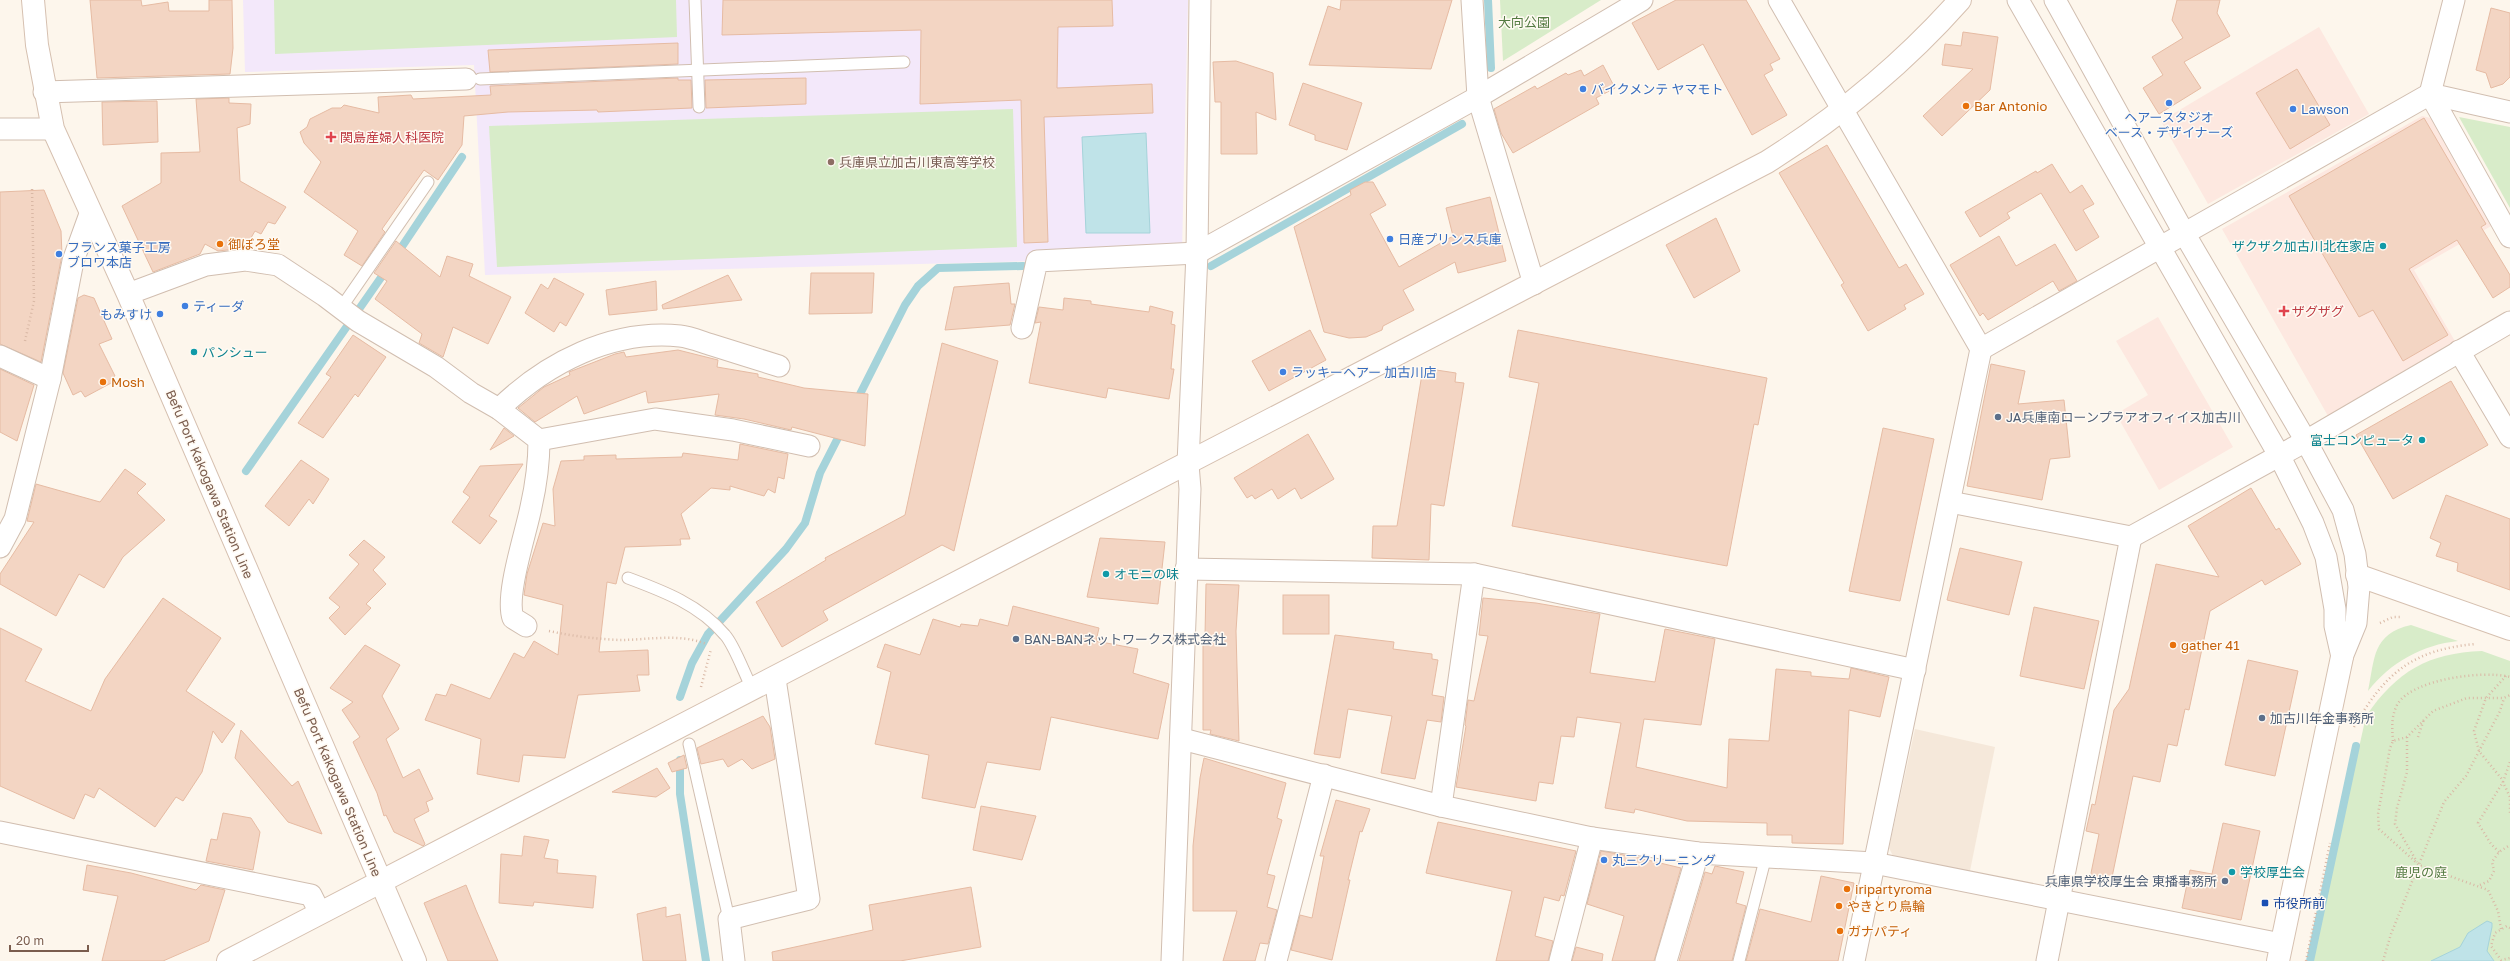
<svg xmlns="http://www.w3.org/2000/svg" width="2510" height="961" font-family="'Golos Text','Noto Sans JP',sans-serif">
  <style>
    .residential { fill: #f5e8da }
    .commercial { fill: #fde8e0 }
    .education { fill: #f3e8fa }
    .green { fill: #d8ecc9 }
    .water { fill: #bfe3e8; stroke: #a5d3da }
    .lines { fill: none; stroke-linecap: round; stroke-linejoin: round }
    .stream { stroke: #a5d3da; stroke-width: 8 }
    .building { fill: #f3d5c3; stroke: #e6bba3 }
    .lane-casing { stroke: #d1beb0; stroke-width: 13 }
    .street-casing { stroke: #d1beb0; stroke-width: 23 }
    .secondary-casing { stroke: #d6c0b0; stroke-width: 24 }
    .path { stroke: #d9b8a5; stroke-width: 2.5; stroke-dasharray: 1 3; stroke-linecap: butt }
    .lane { stroke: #fff; stroke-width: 11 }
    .street { stroke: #fff; stroke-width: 21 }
    .secondary { stroke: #fff; stroke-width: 22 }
    .shop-dot { fill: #3f7fe0; stroke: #fffaf3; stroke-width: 1.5 }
    .food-dot { fill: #e8710a; stroke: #fffaf3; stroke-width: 1.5 }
    .health-dot { fill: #e0444e; stroke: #fffaf3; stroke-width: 1.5 }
    .education-dot { fill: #8d6e63; stroke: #fffaf3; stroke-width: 1.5 }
    .culture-dot { fill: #0f9aa8; stroke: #fffaf3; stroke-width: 1.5 }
    .service-dot { fill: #5c6f8a; stroke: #fffaf3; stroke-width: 1.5 }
    .transit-dot { fill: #1a4fb4; stroke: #fffaf3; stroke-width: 1.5 }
    .labels { text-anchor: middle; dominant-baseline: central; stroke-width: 3; stroke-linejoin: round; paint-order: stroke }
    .park-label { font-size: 13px; fill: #537a41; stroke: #fffaf3 }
    .shop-label { font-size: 13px; fill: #366cbe; stroke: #fffaf3; text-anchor: start }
    .food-label { font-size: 13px; fill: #c56008; stroke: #fffaf3; text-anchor: start }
    .health-label { font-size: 13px; fill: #be3a42; stroke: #fffaf3; text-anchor: start }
    .education-label { font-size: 13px; fill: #785e54; stroke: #fffaf3; text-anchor: start }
    .culture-label { font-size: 13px; fill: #0d838f; stroke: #fffaf3; text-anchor: start }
    .service-label { font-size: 13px; fill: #4e5e75; stroke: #fffaf3; text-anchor: start }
    .street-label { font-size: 13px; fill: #7a5c4d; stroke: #fffaf3 }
    .transit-label { font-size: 13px; fill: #164399; stroke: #fffaf3; text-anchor: start }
  </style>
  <rect width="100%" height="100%" fill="#fdf6ec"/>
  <path class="residential" d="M1915,729L1995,747L1970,871L1895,860L1889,848Z"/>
  <g class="commercial">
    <path d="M2319,27L2369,114L2208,204L2161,121Z"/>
    <path d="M2422,116L2435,119L2493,225L2414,270L2456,343L2328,416L2222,229Z"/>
    <path d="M2158,317L2233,447L2159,490L2116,414L2148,395L2116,341Z"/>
  </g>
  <path class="education" d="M243,0H1188L1182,252L1158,258L485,275L474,65L245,72Z"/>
  <g class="green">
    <path d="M274,0H676L677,37L275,54Z"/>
    <path d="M1500,0H1601L1503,61Z"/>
    <path d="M1013,109L1017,247L497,267L489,126Z"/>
    <path d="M2459,117L2510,127V208Z"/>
    <path d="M2411,625L2458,641C2422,645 2391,662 2368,691C2375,658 2372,634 2411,625Z"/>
    <path d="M2482,651L2510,661V961H2312L2366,716C2397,671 2428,653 2482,651Z"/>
  </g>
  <g class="water">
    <path d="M1146,133L1150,233H1086L1082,137Z"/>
    <path d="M2487,921L2492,923V927L2487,951L2494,961H2431L2460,947L2468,933Z"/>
  </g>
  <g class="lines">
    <g class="stream">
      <path d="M1488,0L1491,68"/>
      <path d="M397,254L462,157"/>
      <path d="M1211,266L1462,124"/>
      <path d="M856,402L905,305L918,286L938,268L1023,266"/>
      <path d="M246,471L387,269"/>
      <path d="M680,697L692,663L708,634L786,549L805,523L820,473L842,430"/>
      <path d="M680,760V794L706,961"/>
      <path d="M2310,961L2356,746"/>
    </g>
  </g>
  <g class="building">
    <path d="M90,0H141L142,6L168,2L169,11H209V0H232L233,48L230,74L97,78Z"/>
    <path d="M723,0H1112L1113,26L1058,27L1057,88L1152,84L1153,113L1044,117L1048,242L1024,243L1021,100L920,104L921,30L722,35Z"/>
    <path d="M1341,0H1452L1431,69L1309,65L1328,6L1340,10Z"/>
    <path d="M1676,0H1746L1780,59L1770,64L1773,70L1764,75L1787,115L1752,135L1703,44L1658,70L1632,23Z"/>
    <path d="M2177,0H2220L2217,13L2230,36L2184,62L2201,88L2159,114L2143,88L2163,75L2152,57L2183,38L2172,20Z"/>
    <path d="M2491,8L2510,13V77L2503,84L2491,88L2486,73L2476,70Z"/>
    <path d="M1963,32L1998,37L1990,90L1942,136L1923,116L1973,69L1942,65L1945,44L1961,46Z"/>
    <path d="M678,43V64L490,72L488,50Z"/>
    <path d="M1236,61L1273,73L1276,120L1256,112L1257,154H1221V102H1215L1213,62Z"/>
    <path d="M1603,65L1615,88L1596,98L1599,104L1513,153L1501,133L1494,109L1535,86L1537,89L1566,73L1568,75L1581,70L1584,76Z"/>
    <path d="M2297,69L2330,125L2290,149L2256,93Z"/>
    <path d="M678,78V80H691L692,108L598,112L597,110L508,112L464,116L462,145L438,180L424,170L382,229L385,232L362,266L344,255L358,231L304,192L321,162L304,143L300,132L307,127L310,119L332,108H341L344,105L379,113L378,97L411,95L413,99L491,95L490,86Z"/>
    <path d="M806,78V104L706,108L705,80Z"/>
    <path d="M1303,83L1362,103L1347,150L1315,140V135L1289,125Z"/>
    <path d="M229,98V103L251,104L250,124L237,128L240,181L286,207L275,224L268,222L261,234L255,231L245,248L218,251L205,244L200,254L153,272L122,206L161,183V153L200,152L196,99Z"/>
    <path d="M157,101L158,142L103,145L102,102Z"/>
    <path d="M2424,118L2486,224L2481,227L2510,275V287L2493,298L2457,240L2409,269L2448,335L2403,361L2373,310L2359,317L2289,196Z"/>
    <path d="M1827,145L1899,268L1906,264L1924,294L1904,305L1906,309L1868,331L1841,285L1844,283L1779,173Z"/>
    <path d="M2052,164L2070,193L2082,185L2094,204L2083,210L2099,237L2076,251L2041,193L2007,213L2010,218L1980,237L1965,212L2036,171L2037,173Z"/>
    <path d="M1365,182H1373L1386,205L1370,214L1399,267L1453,236L1446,208L1490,197L1506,261L1458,273L1455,262L1403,290L1414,310L1383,326L1382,330L1366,337L1349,338L1324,332L1294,227L1351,195L1350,190Z"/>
    <path d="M44,190L61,231L62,255L41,362L0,344V192Z"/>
    <path d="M1716,218L1740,271L1694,298L1666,245Z"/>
    <path d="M1999,236L2016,266L2055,244L2077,281L2059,291L2053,281L1988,320L1983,313L1980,316L1950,265Z"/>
    <path d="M396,241L440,277L447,256L473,264L469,276L511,297L488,344L453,327L443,357L419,343L422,334L375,299L387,281L374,273Z"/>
    <path d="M811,273H874L872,313L809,314Z"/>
    <path d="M728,275L742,300L663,309L662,305Z"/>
    <path d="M554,278L584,294L566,326L560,322L554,332L525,313L541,284L548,289Z"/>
    <path d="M656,281L657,310L609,315L606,290Z"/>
    <path d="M1009,283L1011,304H1015L1010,325L945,330L954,287Z"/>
    <path d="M84,295L94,298L112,339L99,344L115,376L111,378L113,382L85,397L81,391L73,395L63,373L78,298Z"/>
    <path d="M1064,298L1091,301V304L1149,312L1150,306L1173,312L1171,324L1175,325L1171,369H1174L1169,399L1108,388L1106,398L1029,383L1041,322L1035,323L1039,307L1063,310Z"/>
    <path d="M1310,330L1326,360L1269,391L1252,361Z"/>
    <path d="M1518,330L1767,378L1758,425L1754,424L1727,566L1512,526L1539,383L1509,377Z"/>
    <path d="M353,335L386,357L358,397L355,394L323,438L298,423L331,377L326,374Z"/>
    <path d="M942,343L998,361L954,551L942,545L823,611L828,620L782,647L756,602L826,560L825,558L905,515Z"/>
    <path d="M678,350L718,360L717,367L758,374V377L804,388L868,394L865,446L792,427L791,430L744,419L715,415L719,394L648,403L646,391L584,414L577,396L535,422L518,408L544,387L570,375L569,372L615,354L624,352L626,357Z"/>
    <path d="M1991,364L2025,371L2018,404L2064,400L2070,457L2050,459L2042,500L1967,486Z"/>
    <path d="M1423,368L1456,373L1455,382L1464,383L1444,506L1431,504L1429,560L1372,558L1373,526H1397Z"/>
    <path d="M0,369L34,385L17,441L0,432Z"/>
    <path d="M2451,381L2488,445L2393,499L2356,435Z"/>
    <path d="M504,428L514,436L490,450Z"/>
    <path d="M1883,428L1934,439L1900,601L1849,591Z"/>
    <path d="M1308,434L1334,479L1301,499L1295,488L1278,499L1272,489L1255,499L1252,495L1247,498L1234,478Z"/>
    <path d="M740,444L788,454L784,479L778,477L775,493L768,489L764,496L730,486V490L711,488L681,514L690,539H680L681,545L625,547L616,584L607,582L599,652L648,650L649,675H637L640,691L578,695L565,758L523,755L519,782L477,774L481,739L425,720L436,694L446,696L451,684L490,699L514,653L524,658L534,641L558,655L563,605L524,595L527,574L543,523L555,526L553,489L561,461L584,460V456L616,455V459L682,457L683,453L738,460Z"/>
    <path d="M301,460L329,479L313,504L309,499L289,526L265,506Z"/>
    <path d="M523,464L489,516L497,521L480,544L452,522L470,497L463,492L480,466Z"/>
    <path d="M125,469L146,484L137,493L165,520L123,557L104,588L79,574L56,616L0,584V574L34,522L27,521L36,484L100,502Z"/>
    <path d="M2251,488L2276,530L2279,528L2301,564L2265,585L2262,580L2210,611L2189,710L2185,709L2177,746L2168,744L2160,782L2133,776L2111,882L2090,878L2099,834L2086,831L2092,804L2095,805L2114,710L2129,689L2156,564L2219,577L2188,526Z"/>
    <path d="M2446,495L2510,519V590L2457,571L2458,563L2436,556L2441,543L2430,538Z"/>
    <path d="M1100,538L1165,542L1158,604L1087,597Z"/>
    <path d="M364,540L385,557L373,570L386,584L366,604L371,608L345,635L329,618L340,607L329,598L359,564L349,555Z"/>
    <path d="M1960,548L2022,562L2009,615L1947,600Z"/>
    <path d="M1206,584L1239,585L1236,631L1239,741L1210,734L1211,730H1203V636H1205Z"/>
    <rect x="1283" y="595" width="46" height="39"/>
    <path d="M163,598L221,638L186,691L235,724L222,743L213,731L202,772L183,801L176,797L155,827L99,788L94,798L85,794L74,819L0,786V628L42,649L25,681L91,711L105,679Z"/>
    <path d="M1483,598L1536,603L1600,614L1590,673L1655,682L1665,629L1715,639L1701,725L1644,719L1636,767L1727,788L1729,739L1769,741L1776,669L1811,672V676L1849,679L1851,668L1889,677L1880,717L1849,710L1843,844L1792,843V835H1767V823L1687,821L1635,809L1634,813L1605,808L1621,723L1577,717L1574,737L1561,736L1553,784L1539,782L1536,801L1456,787L1466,726L1465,725L1468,700L1474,701L1488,636L1479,635Z"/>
    <path d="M1013,606L1099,628L1096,641L1138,649L1133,673L1169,684L1158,739L1051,717L1040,770L987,762L975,808L922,798L929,755L875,744L891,672L877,667L885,644L920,655L933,619L960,627L961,624L978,626L980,619L1008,626Z"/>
    <path d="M2034,607L2099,621L2084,689L2020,676Z"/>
    <path d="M1335,635L1394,642L1393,649L1432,654V659L1438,660L1432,695L1444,697L1441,722L1427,720L1415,779L1381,773L1392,716L1348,709L1340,758L1314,754Z"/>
    <path d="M365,645L400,665L382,696L399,729L386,739L403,778L419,769L433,799L426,802L429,811L414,819L425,844L423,846L394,832L386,815L384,816L377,793L353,742L360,737L342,710L353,702L330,688Z"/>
    <path d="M2248,660L2298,671L2275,776L2225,765Z"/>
    <path d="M763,716L770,727L775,759L752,769L742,759L728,767L723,759L701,764L697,748Z"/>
    <path d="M241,730L292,786L298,781L322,834L288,822L235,758Z"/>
    <path d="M684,755L687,768L672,772L668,763Z"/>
    <path d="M1204,758L1286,783L1277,818L1282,820L1267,874L1275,876L1267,907L1277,910L1268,944L1260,943L1255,961H1223L1237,911H1193V846L1200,778Z"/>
    <path d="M657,768L670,788L656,797L612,792Z"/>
    <path d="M1336,800L1370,809L1362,832L1360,831L1348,880H1350L1332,960L1291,950L1300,915L1312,918L1324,856H1320Z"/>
    <path d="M981,806L1036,816L1022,860L973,850Z"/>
    <path d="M223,813L251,818L260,832L253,870L206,861L211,839L217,840Z"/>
    <path d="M1438,822L1576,851L1564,896L1561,895L1559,901L1544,897L1535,936L1553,941L1548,961H1496L1512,891L1426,873Z"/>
    <path d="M2223,823L2260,831L2241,920L2182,908L2190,870L2212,874Z"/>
    <path d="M524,836L549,840L544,858L558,860L557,873L596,876L593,908L534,902L533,906L499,903L501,854L522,856Z"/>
    <path d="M1601,851L1635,857L1681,868L1654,961H1612L1624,916L1587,904Z"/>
    <path d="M87,865L131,873L196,890L201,885L225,890L209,941L163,961H102L118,896L83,890Z"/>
    <path d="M1715,866L1744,872L1736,903L1746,906L1732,961H1679L1705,872L1712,874Z"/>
    <path d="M1821,876L1854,883L1838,961H1746L1760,909L1811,922Z"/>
    <path d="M466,885L476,910L498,961H448L424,903Z"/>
    <path d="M971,887L981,947L900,961H773L772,952L873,930L869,905Z"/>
    <path d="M666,907V917L680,914L686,961H643L637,914Z"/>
    <path d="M1576,947L1603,954L1602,961H1572Z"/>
  </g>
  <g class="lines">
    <defs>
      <g id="lane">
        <path d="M695,0L699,107"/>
        <path d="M480,79L904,62"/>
        <path d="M341,308L428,182"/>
        <path d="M628,578C663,591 700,605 725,635C735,646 745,676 753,690"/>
        <path d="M689,744L729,919"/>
        <path d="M1739,961L1766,856"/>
      </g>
      <g id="street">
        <path d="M1472,0L1478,97L1534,284"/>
        <path d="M1779,0L1981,349L1854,961"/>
        <path d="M2018,0L2279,455L2313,523L2326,557L2335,609V626L2342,657"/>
        <path d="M2055,0L2184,233L2306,441L2343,510L2355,554L2359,587L2356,623L2342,657"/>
        <path d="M2454,0L2430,94L2510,237"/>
        <path d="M44,92L466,79"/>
        <path d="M0,129H53"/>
        <path d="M128,294L206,265L245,260L278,265L325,296L358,321L436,367L471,393L499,409L539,440C539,463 536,485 531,507C526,533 505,595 513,618L526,626"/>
        <path d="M1022,328L1037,261L1197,253L1478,97L1642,0"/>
        <path d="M1981,349L2430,94L2510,112"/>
        <path d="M2459,351L2510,437"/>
        <path d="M0,356L50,379L73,261L90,214"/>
        <path d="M499,409C546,363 612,329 680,336C690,337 702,342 712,345C734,352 757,359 779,366"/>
        <path d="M539,440L655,419L733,430L809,446"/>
        <path d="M1950,502L2131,537L2306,441L2510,322"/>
        <path d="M0,547L15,519L50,379"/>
        <path d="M1186,569L1474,574L1915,670"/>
        <path d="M1182,739L1441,806L1592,838L1698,853L1874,863L2281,944"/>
        <path d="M1441,806L1474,574"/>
        <path d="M0,832L311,895L320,913"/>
        <path d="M734,961L729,919L809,899L775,679"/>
        <path d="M1172,961L1190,489L1188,464L1197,253L1200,0"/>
        <path d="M1276,961L1324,775"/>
        <path d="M1560,961L1592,838"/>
        <path d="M1666,961L1698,853"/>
        <path d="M2047,961L2131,537"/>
      </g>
      <g id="secondary">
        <path d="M33,0L37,45L53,129L128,294L415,961"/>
        <path d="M2357,575L2510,629"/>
        <path d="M228,961L1767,162C1837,118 1905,62 1960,0"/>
        <path d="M2278,961L2342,657"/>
      </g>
    </defs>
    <use href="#lane" class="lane-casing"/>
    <use href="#street" class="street-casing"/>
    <use href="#secondary" class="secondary-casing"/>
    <g class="path">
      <path d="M25,341L34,301L32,187"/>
      <path d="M2380,623L2393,617H2400"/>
      <path d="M549,631C572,636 596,639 620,640C647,640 680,633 706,644"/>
      <path d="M2506,676L2486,698L2474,731L2479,751L2501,778L2510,797V815"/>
      <path d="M701,687L711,649"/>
      <path d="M2354,727C2385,673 2412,650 2475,644"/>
      <path d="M2407,737V772L2397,808L2395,824L2417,862"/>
      <path d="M2418,737L2424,719"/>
      <path d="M2393,741C2392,728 2391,717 2397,705C2411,679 2484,670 2510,677"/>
      <path d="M2499,852L2491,844L2478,823L2503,782L2510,762"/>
      <path d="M2480,885L2489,881L2494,871L2492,862L2499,852L2510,845"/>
      <path d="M2510,928L2507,926L2495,933L2491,946L2501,960L2510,958"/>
      <path d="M2501,929L2498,911L2488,890L2419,865L2379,829L2378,814L2390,748L2393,741L2407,737L2433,711L2467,698H2504L2510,695"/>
      <path d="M2306,961L2330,843"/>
      <path d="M2383,961L2391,934L2444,802L2466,776L2500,711L2504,698"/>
    </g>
    <use href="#lane" class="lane"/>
    <use href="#street" class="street"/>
    <use href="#secondary" class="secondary"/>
  </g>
  <g class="shop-dot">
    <circle cx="1583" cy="89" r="4"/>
    <circle cx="2169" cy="103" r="4"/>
    <circle cx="2293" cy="109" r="4"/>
    <circle cx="1390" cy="239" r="4"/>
    <circle cx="59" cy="254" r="4"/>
    <circle cx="185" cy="306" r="4"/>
    <circle cx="160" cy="314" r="4"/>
    <circle cx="1283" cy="372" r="4"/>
    <circle cx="1604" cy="860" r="4"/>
  </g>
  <g class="food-dot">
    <circle cx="1966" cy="106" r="4"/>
    <circle cx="220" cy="244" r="4"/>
    <circle cx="103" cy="382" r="4"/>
    <circle cx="2173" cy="645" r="4"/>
    <circle cx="1847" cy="889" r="4"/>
    <circle cx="1839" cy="906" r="4"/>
    <circle cx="1840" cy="931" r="4"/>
  </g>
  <g class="health-dot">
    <path d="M329 131h4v4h4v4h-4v4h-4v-4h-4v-4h4z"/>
    <path d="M2282 305h4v4h4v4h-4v4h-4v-4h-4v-4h4z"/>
  </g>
  <circle class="education-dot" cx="831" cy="162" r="4"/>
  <g class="culture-dot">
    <circle cx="2383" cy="246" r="4"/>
    <circle cx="194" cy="352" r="4"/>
    <circle cx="2422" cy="440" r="4"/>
    <circle cx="1106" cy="574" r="4"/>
    <circle cx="2232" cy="872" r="4"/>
  </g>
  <g class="service-dot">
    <circle cx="1998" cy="417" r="4"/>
    <circle cx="1016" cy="639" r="4"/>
    <circle cx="2262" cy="718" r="4"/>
    <circle cx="2225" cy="881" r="4"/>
  </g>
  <rect class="transit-dot" x="2261" y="899" width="8" height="8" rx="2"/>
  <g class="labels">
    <g class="park-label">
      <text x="1524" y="22">大向公園</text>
      <text x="2421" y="872">鹿児の庭</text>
    </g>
    <g class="shop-label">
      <text x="1591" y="89">バイクメンテ ヤマモト</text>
      <text x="2301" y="109">Lawson</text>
      <text x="2169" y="117" text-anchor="middle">ヘアースタジオ<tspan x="2169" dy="15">ベース・デザイナーズ</tspan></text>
      <text x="1398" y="239">日産プリンス兵庫</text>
      <text x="67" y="247">フランス菓子工房<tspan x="67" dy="15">ブロワ本店</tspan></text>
      <text x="193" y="306">ティーダ</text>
      <text x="152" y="314" text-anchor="end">もみすけ</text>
      <text x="1291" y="372">ラッキーヘアー 加古川店</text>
      <text x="1612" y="860">丸三クリーニング</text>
    </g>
    <g class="food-label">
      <text x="1974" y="106">Bar Antonio</text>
      <text x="228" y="244">御ぼろ堂</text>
      <text x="111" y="382">Mosh</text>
      <text x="2181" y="645">gather 41</text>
      <text x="1855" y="889">iripartyroma</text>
      <text x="1847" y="906">やきとり鳥輪</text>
      <text x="1848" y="931">ガナパティ</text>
    </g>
    <g class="health-label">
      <text x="340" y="137">関島産婦人科医院</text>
      <text x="2292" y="311">ザグザグ</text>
    </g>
    <g class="education-label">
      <text x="839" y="162">兵庫県立加古川東高等学校</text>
    </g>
    <g class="culture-label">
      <text x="2375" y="246" text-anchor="end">ザクザク加古川北在家店</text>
      <text x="202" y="352">パンシュー</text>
      <text x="2414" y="440" text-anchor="end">富士コンピュータ</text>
      <text x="1114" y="574">オモニの味</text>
      <text x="2240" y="872">学校厚生会</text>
    </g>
    <g class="service-label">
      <text x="2006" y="417">JA兵庫南ローンプラアオフィイス加古川</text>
      <text x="1024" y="639">BAN-BANネットワークス株式会社</text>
      <text x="2270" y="718">加古川年金事務所</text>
      <text x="2217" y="881" text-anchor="end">兵庫県学校厚生会 東播事務所</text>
    </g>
    <g class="street-label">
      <text transform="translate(210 484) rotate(67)">Befu Port Kakogawa Station Line</text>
      <text transform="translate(338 782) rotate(67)">Befu Port Kakogawa Station Line</text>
    </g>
    <g class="transit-label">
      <text x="2273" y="903">市役所前</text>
    </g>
  </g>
  <path d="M10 945v6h78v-6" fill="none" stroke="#7a5c4d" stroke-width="2"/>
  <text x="16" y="945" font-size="12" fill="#7a5c4d" stroke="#fffaf3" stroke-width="3" paint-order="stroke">20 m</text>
</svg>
